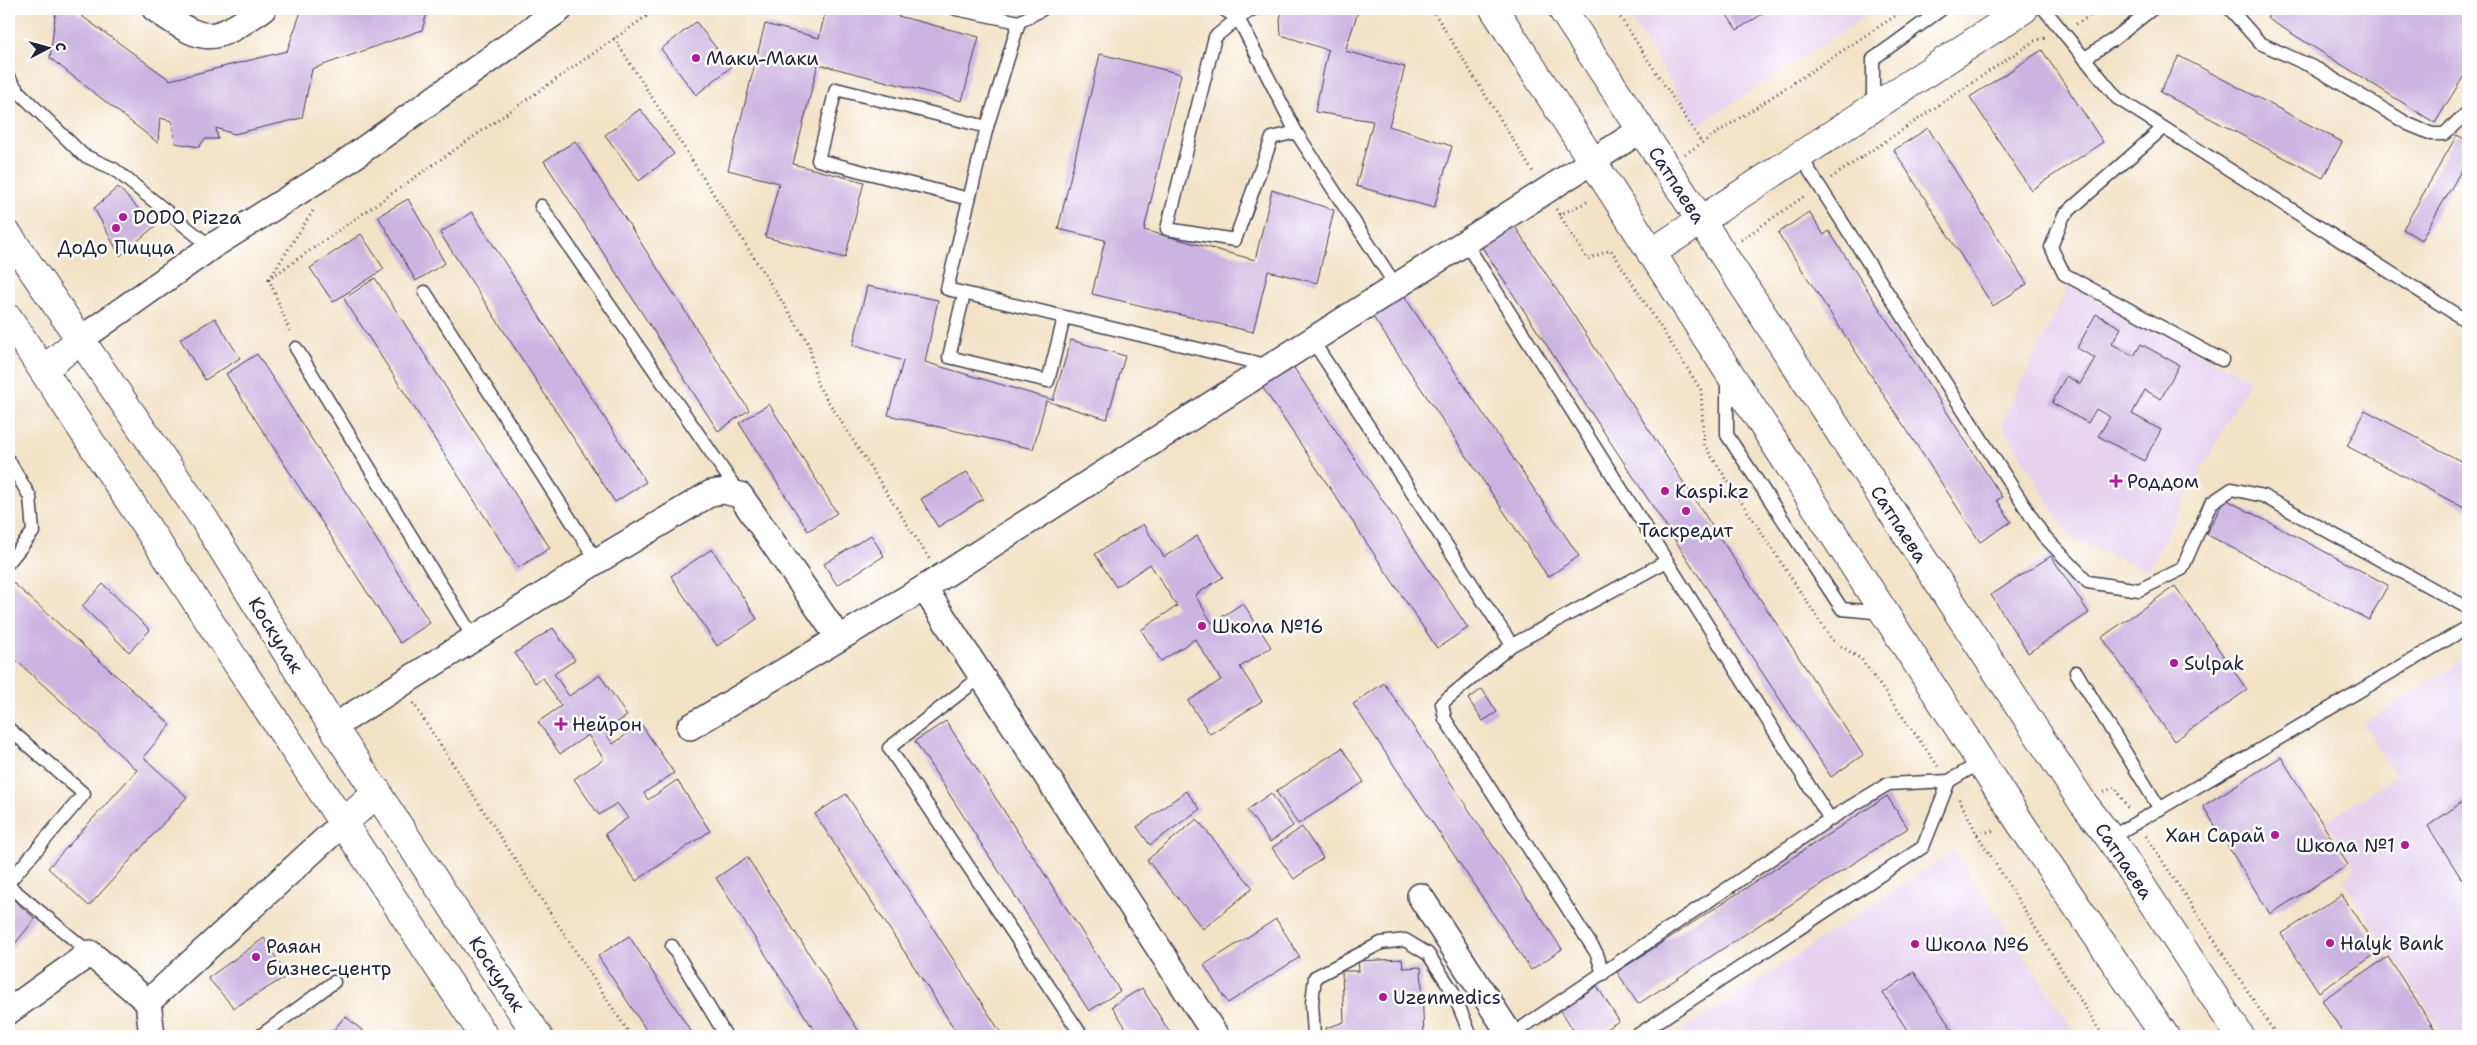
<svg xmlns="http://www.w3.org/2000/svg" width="2477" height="1045" font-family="'Shantell Sans',sans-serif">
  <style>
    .built { fill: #e5d3f0 }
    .building { fill: #cab4e1 }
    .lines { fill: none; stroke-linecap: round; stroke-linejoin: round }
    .lane-casing { stroke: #413f50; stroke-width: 15 }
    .street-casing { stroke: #413f50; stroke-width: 28 }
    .secondary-casing { stroke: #413f50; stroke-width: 30 }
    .path { stroke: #413f50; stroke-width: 3; stroke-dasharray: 1 4; stroke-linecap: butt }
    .lane { stroke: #fff; stroke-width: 12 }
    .street { stroke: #fff; stroke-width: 25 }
    .secondary { stroke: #fff; stroke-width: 28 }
    .poi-dot { fill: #b5179e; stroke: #fff; stroke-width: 2 }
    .labels { text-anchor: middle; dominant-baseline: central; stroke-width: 5; stroke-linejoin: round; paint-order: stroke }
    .poi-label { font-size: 19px; fill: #22223b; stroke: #fff; text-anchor: start }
    .street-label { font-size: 19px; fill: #22223b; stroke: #fff }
  </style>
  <rect width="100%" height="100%" fill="#fff"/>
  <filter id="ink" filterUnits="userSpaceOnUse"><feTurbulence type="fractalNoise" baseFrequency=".02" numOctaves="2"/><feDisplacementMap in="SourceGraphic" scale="10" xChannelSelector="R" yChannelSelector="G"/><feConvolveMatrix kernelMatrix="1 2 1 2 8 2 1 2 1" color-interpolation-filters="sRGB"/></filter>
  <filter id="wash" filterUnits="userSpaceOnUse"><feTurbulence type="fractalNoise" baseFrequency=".0096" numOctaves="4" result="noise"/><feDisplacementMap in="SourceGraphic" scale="20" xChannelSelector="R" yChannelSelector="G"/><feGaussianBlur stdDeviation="1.12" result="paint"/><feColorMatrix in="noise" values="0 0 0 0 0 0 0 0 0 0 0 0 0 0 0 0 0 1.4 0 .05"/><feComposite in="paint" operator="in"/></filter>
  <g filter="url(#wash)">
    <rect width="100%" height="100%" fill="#f2e3c6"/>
    <g class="built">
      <path d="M1625,9H1877L1698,126Z"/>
      <path d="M2069,286L2250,379L2148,570L2071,539L2001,423Z"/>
      <path d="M2468,656V1036H2445L2343,880L2356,869L2327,821L2396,776L2363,724Z"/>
      <path d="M1954,851L2078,1036H1674Z"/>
    </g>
    <g id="blocks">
      <g class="building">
        <path d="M56,9H72L170,80L287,51L302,9H428L422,30L312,69L302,118L234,134L216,128L218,139H205L199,147L175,143L172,121L160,118L158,143L50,58Z"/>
        <path d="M799,9H813L812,13Z"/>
        <path d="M826,9H871L979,37L962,101L818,64L793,164L864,182L845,258L765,237L779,183L728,170L765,24L819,38Z"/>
        <path d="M1284,9H1359L1345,51L1405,67L1389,126L1452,146L1434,208L1356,186L1373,121L1315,112L1328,50L1281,35L1280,18Z"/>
        <path d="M1723,9H1770L1737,30Z"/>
        <path d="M2273,9H2468V69L2435,123L2267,18Z"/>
        <path d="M696,22L731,67L696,95L661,49Z"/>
        <path d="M2042,50L2103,142L2031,190L1970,97Z"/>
        <path d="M1100,54L1181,74L1144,230L1255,260L1272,190L1334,210L1317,283L1268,271L1253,332L1092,294L1105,240L1058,229Z"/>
        <path d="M2179,56L2342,142L2323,178L2160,92Z"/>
        <path d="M640,109L674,154L639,181L605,135Z"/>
        <path d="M1928,128L2027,284L1993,306L1894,150Z"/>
        <path d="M2457,135L2468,141V159L2421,240L2403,229Z"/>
        <path d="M575,141L749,410L718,431L544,161Z"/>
        <path d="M118,187L155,226L120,256L94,208Z"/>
        <path d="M408,199L445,263L416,281L378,216Z"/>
        <path d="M472,212L646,482L615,502L440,233Z"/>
        <path d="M1809,212L1824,235L1829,231L2002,497L1997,500L2011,522L1980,542L1778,233Z"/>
        <path d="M1512,222L1863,755L1831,777L1480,244Z"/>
        <path d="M361,234L384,269L333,302L310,268Z"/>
        <path d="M375,278L550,548L518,568L344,299Z"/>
        <path d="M867,286L938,300L925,362L1053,400L1071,340L1125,356L1107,419L1046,401L1033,449L888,415L903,361L853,345Z"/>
        <path d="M1400,290L1579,556L1548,577L1369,311Z"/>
        <path d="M2096,314L2121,328L2112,344L2134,356L2141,344L2179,365L2161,399L2145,390L2132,414L2161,430L2144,461L2098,436L2110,417L2096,409L2088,423L2052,403L2066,376L2080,384L2095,358L2077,348Z"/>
        <path d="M215,318L240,358L205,380L180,339Z"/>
        <path d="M257,354L430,623L400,643L226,374Z"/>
        <path d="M1290,362L1468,628L1437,648L1259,382Z"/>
        <path d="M769,404L837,513L808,531L739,423Z"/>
        <path d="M2365,410L2468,465V510L2347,446Z"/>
        <path d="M967,472L983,499L938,527L921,499Z"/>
        <path d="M2225,499L2388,585L2369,620L2206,534Z"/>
        <path d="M1143,524L1164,557L1197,536L1223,577L1195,595L1212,623L1243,603L1271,647L1240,667L1262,701L1210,734L1188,701L1221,680L1195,639L1161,661L1141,630L1177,606L1150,564L1116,587L1095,554Z"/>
        <path d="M871,535L884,556L837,585L824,564Z"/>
        <path d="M712,549L757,619L717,646L671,576Z"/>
        <path d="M2051,556L2089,613L2028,653L1991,595Z"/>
        <path d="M9,579L171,725L143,757L187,797L89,906L48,868L137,770L9,654Z"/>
        <path d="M103,584L150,630L129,652L82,606Z"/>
        <path d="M2175,586L2247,690L2174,741L2102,637Z"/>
        <path d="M553,628L575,660L554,674L569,696L600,675L627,716L604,731L613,744L641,724L674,773L644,793L648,800L677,780L710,831L636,881L605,834L628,818L617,803L599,815L574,779L604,759L588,735L560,754L538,722L561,706L543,678L535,683L515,653Z"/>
        <path d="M1384,683L1562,949L1531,970L1353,704Z"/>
        <path d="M1482,689L1497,712L1483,721L1468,699Z"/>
        <path d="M946,721L1120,991L1089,1011L915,741Z"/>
        <path d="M1342,748L1364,782L1298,824L1276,791Z"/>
        <path d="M2281,757L2348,865L2270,914L2203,806Z"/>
        <path d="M1186,791L1200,809L1150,845L1137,827Z"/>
        <path d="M1271,793L1293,826L1270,842L1247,810Z"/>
        <path d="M846,794L1003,1036H959L815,814Z"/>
        <path d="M1887,796L1908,828L1638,1004L1617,972Z"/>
        <path d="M2465,800L2468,804V889L2428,826Z"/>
        <path d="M1197,819L1253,888L1203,929L1147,860Z"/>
        <path d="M1302,827L1323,858L1294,879L1272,848Z"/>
        <path d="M747,857L862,1036H818L716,878Z"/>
        <path d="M2342,895L2379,952L2319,992L2281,934Z"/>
        <path d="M9,896L35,919L9,951Z"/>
        <path d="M1276,919L1300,957L1228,1003L1204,965Z"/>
        <path d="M629,936L694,1036H650L598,956Z"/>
        <path d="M264,938L287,976L234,1008L208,978Z"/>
        <path d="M2388,957L2439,1036H2345L2322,1000Z"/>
        <path d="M1402,959L1403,968L1421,967L1424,1036H1326V1028L1344,1022L1342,971H1359L1358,961Z"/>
        <path d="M1914,972L1956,1036H1911L1883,993Z"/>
        <path d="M1597,986L1619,1021L1594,1036H1577L1560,1009Z"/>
        <path d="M1142,988L1172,1036H1131L1112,1006Z"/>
        <path d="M345,1016L369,1036H329Z"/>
      </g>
    </g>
  </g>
  <g filter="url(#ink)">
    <use href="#blocks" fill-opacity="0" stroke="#413f50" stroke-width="1"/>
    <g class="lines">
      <defs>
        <g id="lane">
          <path d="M956,9L1019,22L1043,9"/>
          <path d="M1223,9L1238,18L1296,132L1396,286"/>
          <path d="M1253,9L1238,18L1215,37L1167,229L1235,240L1272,138L1296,132"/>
          <path d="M2044,9L2117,98L2468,322"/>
          <path d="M2230,9L2260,43L2317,69L2408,124L2432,134H2444L2468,112"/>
          <path d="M1019,22L987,127L947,289L1270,366"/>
          <path d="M2085,58L2114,39L2152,9"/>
          <path d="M9,78L18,91L83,155L114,169L211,247"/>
          <path d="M1873,108V59L1942,9"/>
          <path d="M2163,128L2064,215L2051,247L2064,274L2222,360"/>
          <path d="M1800,156L2043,535L2088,582L2139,590L2182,569L2211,503L2232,489L2263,496L2468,608"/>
          <path d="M969,199L818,160L836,89L987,127"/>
          <path d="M541,206L739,493"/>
          <path d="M1465,242L1830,819"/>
          <path d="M425,292L597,561"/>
          <path d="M964,294L949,357L1048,381L1064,318"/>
          <path d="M1312,340L1512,645"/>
          <path d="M296,348L473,637"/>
          <path d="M1727,378V435L1842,609L1884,613"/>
          <path d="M9,461L30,497L33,532L9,562"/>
          <path d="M2076,672L2160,809"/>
          <path d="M982,676L889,748L1082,1036"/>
          <path d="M9,729L84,794L9,882"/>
          <path d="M2110,838L2468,627"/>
          <path d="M9,886L90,953"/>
          <path d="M672,946L726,1036"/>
          <path d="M1603,974L1597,954L1445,719L1442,703L1512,645L1667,561"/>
          <path d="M1511,1035L1830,819L1888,784L1949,781L1981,762"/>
          <path d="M260,1036L334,982"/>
          <path d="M1314,1036L1312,1003L1315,977L1381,943L1405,940L1428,954L1452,990L1471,1036"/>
          <path d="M1636,1036L1923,847L1949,781"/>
        </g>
        <g id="street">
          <path d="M155,9C207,45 211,44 263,9"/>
          <path d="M81,339L211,247L343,164L560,9"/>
          <path d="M924,588L1216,1036"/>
          <path d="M333,727L597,561L711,493L724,491L740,495L838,637"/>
          <path d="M690,727L924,588L1641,130"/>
          <path d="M1420,896L1511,1036"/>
          <path d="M148,1002L152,1036"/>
          <path d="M9,1011L90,953L148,1002L342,824"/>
        </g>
        <g id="secondary">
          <path d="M1494,9L2021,824L2165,1036"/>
          <path d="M1562,9L2083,803L2110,838L2240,1036"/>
          <path d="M9,236L204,519L333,727L538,1036"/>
          <path d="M1651,253L2024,9"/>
          <path d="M9,319L484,1036"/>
          <path d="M43,370L81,339"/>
          <path d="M342,824L378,792"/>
        </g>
      </defs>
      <use href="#lane" class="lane-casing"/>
      <use href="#street" class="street-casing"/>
      <use href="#secondary" class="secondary-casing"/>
      <g class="path">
        <path d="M1432,9L1533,172"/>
        <path d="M1615,9L1702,143"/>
        <path d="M2076,24L2101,9"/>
        <path d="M614,38L809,344L817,384L930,560"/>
        <path d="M1685,154L1906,9"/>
        <path d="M1831,178L2034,41L2048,37"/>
        <path d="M1556,209L1587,259L1611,250L1701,390L1704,445L1832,640L1861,659L1938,766"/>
        <path d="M313,211L269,279L657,9"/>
        <path d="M1559,215L1589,201"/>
        <path d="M1741,240L1806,195"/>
        <path d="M269,279L291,334"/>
        <path d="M413,703L631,1036"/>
        <path d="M2104,792L2115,787L2129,810"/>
        <path d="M1959,799L1977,834L2103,1036"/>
        <path d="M1977,834L1996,830"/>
        <path d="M2146,836L2277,1036"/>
      </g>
      <use href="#lane" class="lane"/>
      <use href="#street" class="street"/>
      <use href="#secondary" class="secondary"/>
    </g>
  </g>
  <g class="poi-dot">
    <circle cx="696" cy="58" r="5"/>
    <circle cx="123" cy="217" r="5"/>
    <circle cx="116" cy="228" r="5"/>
    <path d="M2113.5 473.5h5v5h5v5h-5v5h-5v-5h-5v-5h5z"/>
    <circle cx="1665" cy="491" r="5"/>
    <circle cx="1686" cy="511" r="5"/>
    <circle cx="1202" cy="626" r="5"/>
    <circle cx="2174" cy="663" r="5"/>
    <path d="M558.5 716.5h5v5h5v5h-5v5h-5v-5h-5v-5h5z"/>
    <circle cx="2275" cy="835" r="5"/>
    <circle cx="2405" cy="845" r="5"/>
    <circle cx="2330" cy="943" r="5"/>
    <circle cx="1915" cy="944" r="5"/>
    <circle cx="256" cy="957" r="5"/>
    <circle cx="1383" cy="997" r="5"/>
  </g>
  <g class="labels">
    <g class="poi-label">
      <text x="706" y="58">Маки-Маки</text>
      <text x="133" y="217">DODO Pizza</text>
      <text x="116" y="247" text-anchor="middle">ДоДо Пицца</text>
      <text x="2127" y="481">Роддом</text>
      <text x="1675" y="491">Kaspi.kz</text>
      <text x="1686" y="530" text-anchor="middle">Таскредит</text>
      <text x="1212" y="626">Школа №16</text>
      <text x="2184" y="663">Sulpak</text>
      <text x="572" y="724">Нейрон</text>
      <text x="2265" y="835" text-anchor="end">Хан Сарай</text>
      <text x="2395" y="845" text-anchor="end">Школа №1</text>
      <text x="2340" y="943">Halyk Bank</text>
      <text x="1925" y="944">Школа №6</text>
      <text x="266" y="946">Раяан<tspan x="266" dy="22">бизнес-центр</tspan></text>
      <text x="1393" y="997">Uzenmedics</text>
    </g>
    <g class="street-label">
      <text transform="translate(1677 185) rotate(57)">Сатпаева</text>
      <text transform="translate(1899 524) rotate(57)">Сатпаева</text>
      <text transform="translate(276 635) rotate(58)">Коскулак</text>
      <text transform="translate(2124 861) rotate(56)">Сатпаева</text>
      <text transform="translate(497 974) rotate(57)">Коскулак</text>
    </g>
  </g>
  <rect width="2477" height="1045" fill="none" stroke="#fff" stroke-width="30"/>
  <g transform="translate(48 48) rotate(84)" stroke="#ffffff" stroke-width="4" paint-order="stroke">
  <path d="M0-4L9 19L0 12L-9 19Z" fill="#22223b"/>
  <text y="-8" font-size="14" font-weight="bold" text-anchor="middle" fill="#22223b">С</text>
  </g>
</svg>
